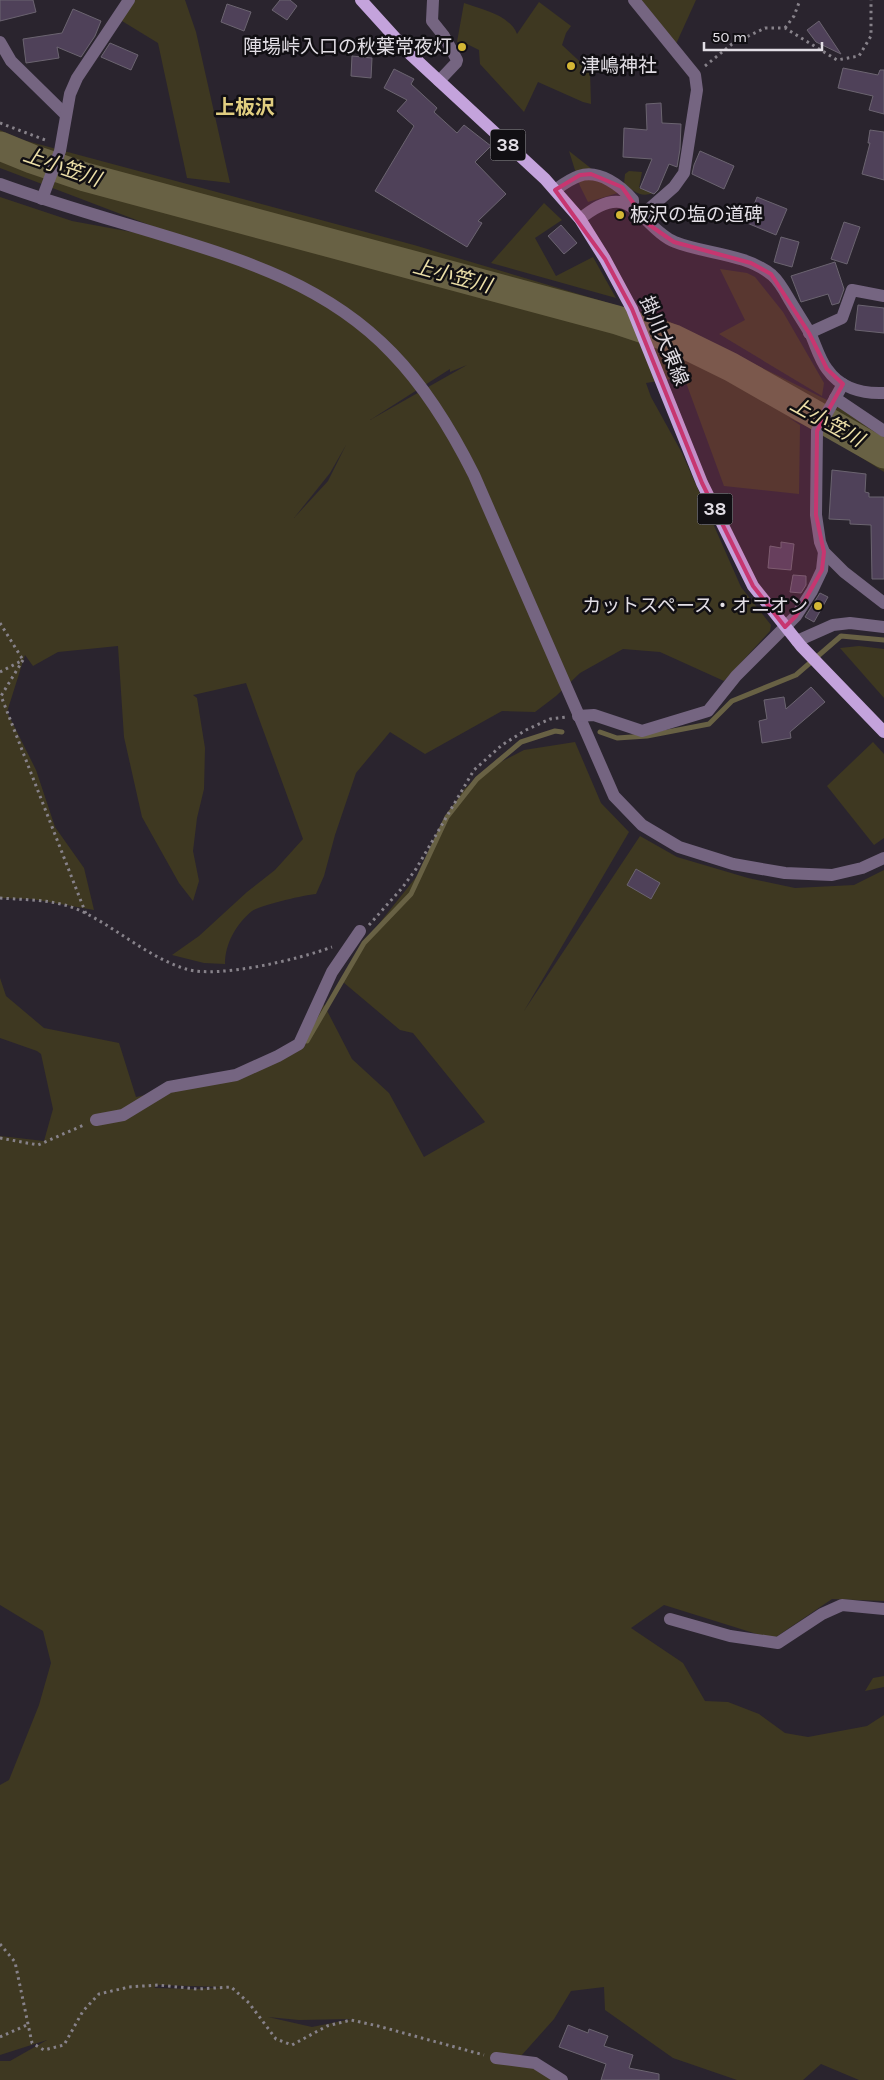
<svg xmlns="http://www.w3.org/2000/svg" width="884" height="2080" font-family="Karla,'Noto Sans JP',sans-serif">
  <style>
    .green { fill: #3e3821; fill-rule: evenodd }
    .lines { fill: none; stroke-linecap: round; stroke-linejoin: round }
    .stream { stroke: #686144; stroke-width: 5 }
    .river { stroke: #686144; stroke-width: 29 }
    .building { fill: #4f4159; stroke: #6b6470 }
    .path { stroke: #87828a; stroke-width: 3; stroke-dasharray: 2.5 4; stroke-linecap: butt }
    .minor { stroke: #756581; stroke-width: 12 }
    .major { stroke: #c4a3dc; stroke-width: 12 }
    .marked { fill: #c73670; fill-opacity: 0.2; stroke: #c73670; stroke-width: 4; stroke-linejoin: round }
    .poi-dot { fill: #d3b635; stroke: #110f13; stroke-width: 2 }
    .labels { text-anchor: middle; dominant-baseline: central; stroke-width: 5; stroke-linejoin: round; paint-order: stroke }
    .shield { fill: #110f13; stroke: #a3a0a6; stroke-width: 1 }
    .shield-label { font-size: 18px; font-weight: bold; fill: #e2dee5 }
    .poi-label { font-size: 19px; fill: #e2dee5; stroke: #110f13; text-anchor: end }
    .street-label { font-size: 19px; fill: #e2dee5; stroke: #110f13 }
    .neighbourhood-label { font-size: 20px; font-weight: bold; fill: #e1ce80; stroke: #110f13 }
    .water-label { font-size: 20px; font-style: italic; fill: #ede0a8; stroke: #110f13 }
  </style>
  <rect width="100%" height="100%" fill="#2a242e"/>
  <g class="green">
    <path d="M131,0H185L196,32L230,183L187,178L158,43L122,21Z"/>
    <path d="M641,0H696L676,44Z"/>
    <path d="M539,2L571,26L566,33L562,45L590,71L591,104L583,102L538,82L524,112L480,64L479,50L467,44L457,42L464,3C481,9 510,15 517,34Z"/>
    <path d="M0,130L23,140L414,245L666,320L833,403L884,435V472L829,437L789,418L800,425L799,494L724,486L684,377L646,383L651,397L682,453L741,587L771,625L770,631L724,681L660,652L623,649L580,673L556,696L535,712L502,711L425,754L390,732L356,773L335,835L324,876L316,894C304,895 261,905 252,911C236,924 225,944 225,964L204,963L172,955L199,936L247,892L275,870L303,839L246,683L193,695L197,698L205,748L204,789L197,818L193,851L199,881L193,901L179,883L142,817L124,737L118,646L58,652L33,666L25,655L7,712L36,770L55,827L84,868L94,910L32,899L0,898V197L72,221L202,245L0,168ZM467,365L370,420L450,369V372ZM346,445L328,481L294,518L330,473Z"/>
    <path d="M569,151L621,192L588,202L580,186Z"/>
    <path d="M629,171L642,172L639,188L653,193C640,198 634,191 624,184L625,174Z"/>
    <path d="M544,203L562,220L535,238L556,276L593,257L616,298L491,263Z"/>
    <path d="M720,269L747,273L755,277L783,312L824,383L822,396L719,334L745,320Z"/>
    <path d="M859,646L884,649V698L840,648Z"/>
    <path d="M575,742L601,803L629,832L524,1011L640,836L677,857L748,878L795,888L854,885L884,870V1601L832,1599L773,1639L664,1605L631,1628L683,1663L705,1701L728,1702L759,1714L785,1733L808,1737L867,1726L884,1715V2080H859L821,2064L803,2080H737L673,2058L605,2010L604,1987L571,1991L554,2019L521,2056L562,2080H0V2061H10L47,2040L0,2055V1785L9,1780L39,1705L51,1663L43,1631L0,1605V1136L44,1141L53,1109L41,1054L37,1051L0,1038V978L6,996L44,1028L119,1043L136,1097L236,1075L299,1044L321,999L352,1059L389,1093L424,1157L485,1122L413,1033L400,1030L343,982L358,950L417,876L439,831L463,790L489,768L524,750ZM158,1985L222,1987H223L197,1989L154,1988ZM268,2017L299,2020L352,2019L312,2027Z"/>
    <path d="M873,742L884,754V838L874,845L827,786Z"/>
    <path d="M884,1676V1687L865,1691L873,1678Z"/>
  </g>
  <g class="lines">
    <g class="stream">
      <path d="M600,732L617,738L647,736L709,724L732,701L796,675L841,636L884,640"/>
      <path d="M307,1041L364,943L411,894L447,817L477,779L521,742L555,731L562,732"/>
    </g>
    <path class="river" d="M0,146L32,159L85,177L617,320L674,339L731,367L884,454"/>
  </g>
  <g class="building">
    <path d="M0,0H33L36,12L0,21Z"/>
    <path d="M280,0H290L297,6L287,20L272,10Z"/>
    <path d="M227,4L251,12L244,31L221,22Z"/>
    <path d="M73,9L101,21L95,36L81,57L57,47L59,58L26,63L23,39L62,33Z"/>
    <path d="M819,21L841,54L816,42L807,30Z"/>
    <path d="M110,43L138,55L131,70L101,57Z"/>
    <path d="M352,56L372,58L371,78L351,76Z"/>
    <path d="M843,68L878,75L880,70H884V114L869,110L873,96L838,88Z"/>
    <path d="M394,69L414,79L411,84L437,108L434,112L457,133L464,125L491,146L475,162L506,194L478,221L482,223L467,247L375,191L414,126L397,111L407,100L384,88Z"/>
    <path d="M661,103L662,123L681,124L680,149L677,167L669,164L658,190L654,194L640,188L652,159L623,157L624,128L647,130L646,104Z"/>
    <path d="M870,130L884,132V180L862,174L870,143H868Z"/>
    <path d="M700,151L734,166L724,189L692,174L694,165Z"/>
    <path d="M757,197L787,209L776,235L747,223Z"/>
    <path d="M844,222L860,227L847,264L831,259Z"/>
    <path d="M561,225L577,243L564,254L548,236Z"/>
    <path d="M781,237L799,242L792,267L774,262Z"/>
    <path d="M835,262L844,289L839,303L832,305L828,294L801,302L791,276Z"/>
    <path d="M858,305L884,308V333L855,330Z"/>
    <path d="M832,470L866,474L865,492L869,493V497H884V579H872L871,525L850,524V520L829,519Z"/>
    <path d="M781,542L794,544L791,570L768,568L770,546L781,548Z"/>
    <path d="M793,575L806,576V585L801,593L790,592Z"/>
    <path d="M820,593L828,597L814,622L805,617Z"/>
    <path d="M811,687L825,702L790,732L791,738L762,743L759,721L767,719L764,700L784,697L786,709Z"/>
    <path d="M636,869L660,883L651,899L627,885Z"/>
    <path d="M568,2025L588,2033L589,2029L608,2036L604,2046L633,2055L629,2068L659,2074V2080H601L606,2064L559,2047Z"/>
  </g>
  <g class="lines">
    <g class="path">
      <path d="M785,28L794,16L800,0"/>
      <path d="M705,66L732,44L765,28H785L837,60L859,56L871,36V0"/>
      <path d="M0,123L48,141"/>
      <path d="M0,623L23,660"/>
      <path d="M23,660L1,696L86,914"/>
      <path d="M0,672L23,660"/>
      <path d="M0,898C26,900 54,899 79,910C116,927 147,957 186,969C218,979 300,959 332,947"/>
      <path d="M369,925L402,888L416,869L474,770L502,745L526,730L550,719L566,717"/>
      <path d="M0,1138L38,1145L84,1125"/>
      <path d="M0,1944L15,1962L32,2043L44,2050L64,2045L83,2011L99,1994L129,1987L158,1985L197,1989L231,1987L249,2003L276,2039L292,2045L327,2026L351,2020L378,2026L484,2055"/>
      <path d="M0,2037L27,2025"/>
    </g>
    <g class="minor">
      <path d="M433,0L432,21L444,36L457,60L456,63L439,81"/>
      <path d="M634,0L695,75L697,90L684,173L674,187L641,216"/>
      <path d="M0,42L11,61L66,115"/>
      <path d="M0,184C52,203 106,218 159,234C245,260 328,286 392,353C427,389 452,431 474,475L614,796L642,825L679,847L733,864L785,873L832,875L862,868L884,858"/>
      <path d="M555,190C562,185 570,179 579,176C599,169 621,186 633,200V207"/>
      <path d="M42,199L60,151L70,94L77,78L129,0"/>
      <path d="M580,219C591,210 605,200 620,202C637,204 654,234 675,242C705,254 745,253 772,275C779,281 784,290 789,299C796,311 804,323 811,335C816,346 820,360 827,369C840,388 862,394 884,393"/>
      <path d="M809,333L842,318L852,290L884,296"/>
      <path d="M843,384L817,431L816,515L820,542L824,552L844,572L884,603"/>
      <path d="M835,398L884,431"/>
      <path d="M797,641L833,625L850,623L884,627"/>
      <path d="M578,716L594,715L642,731L708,711L736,676L796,616L812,591L822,570L824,552"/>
      <path d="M96,1120L123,1115L169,1087L236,1075L278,1056L299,1044L332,972L360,931"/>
      <path d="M670,1619L730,1636L778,1643L822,1614L842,1605L884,1609"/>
      <path d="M496,2058L535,2063L562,2080"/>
    </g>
    <path class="major" d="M361,0L410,54L545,179L580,219L605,259L632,309L702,483L753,586L801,646L884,732"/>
  </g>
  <path class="marked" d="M591,174L622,187L648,224L674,242L751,263L771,274L809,333L827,369L843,384L817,431L816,515L824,552L822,570L796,616L785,627L753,586L702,483L632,309L605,259L555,190L580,175Z"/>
  <g class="poi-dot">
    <circle cx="462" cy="47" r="5"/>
    <circle cx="571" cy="66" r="5"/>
    <circle cx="620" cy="215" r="5"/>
    <circle cx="818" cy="606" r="5"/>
  </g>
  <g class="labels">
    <g class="shield">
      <rect x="490.5" y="129.5" width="35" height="31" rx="4"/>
      <rect x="697.5" y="493.5" width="35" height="31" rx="4"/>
    </g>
    <g class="shield-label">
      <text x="508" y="145">38</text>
      <text x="715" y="509">38</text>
    </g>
    <g class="poi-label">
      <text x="452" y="47">陣場峠入口の秋葉常夜灯</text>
      <text x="581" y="66" text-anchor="start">津嶋神社</text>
      <text x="630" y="215" text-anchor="start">板沢の塩の道碑</text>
      <text x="808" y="606">カットスペース・オニオン</text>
    </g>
    <g class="street-label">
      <text transform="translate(664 341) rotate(67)">掛川大東線</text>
    </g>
    <g class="neighbourhood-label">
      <text x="245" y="107">上板沢</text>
    </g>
    <g class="water-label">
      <text transform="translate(62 167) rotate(19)">上小笠川</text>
      <text transform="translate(452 276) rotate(15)">上小笠川</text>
      <text transform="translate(827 422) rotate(29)">上小笠川</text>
    </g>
  </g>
  <path d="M704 42v8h118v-8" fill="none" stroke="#e2dee5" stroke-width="2.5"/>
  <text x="712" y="42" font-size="15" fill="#e2dee5" stroke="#110f13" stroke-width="4" paint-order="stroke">50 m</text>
</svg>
